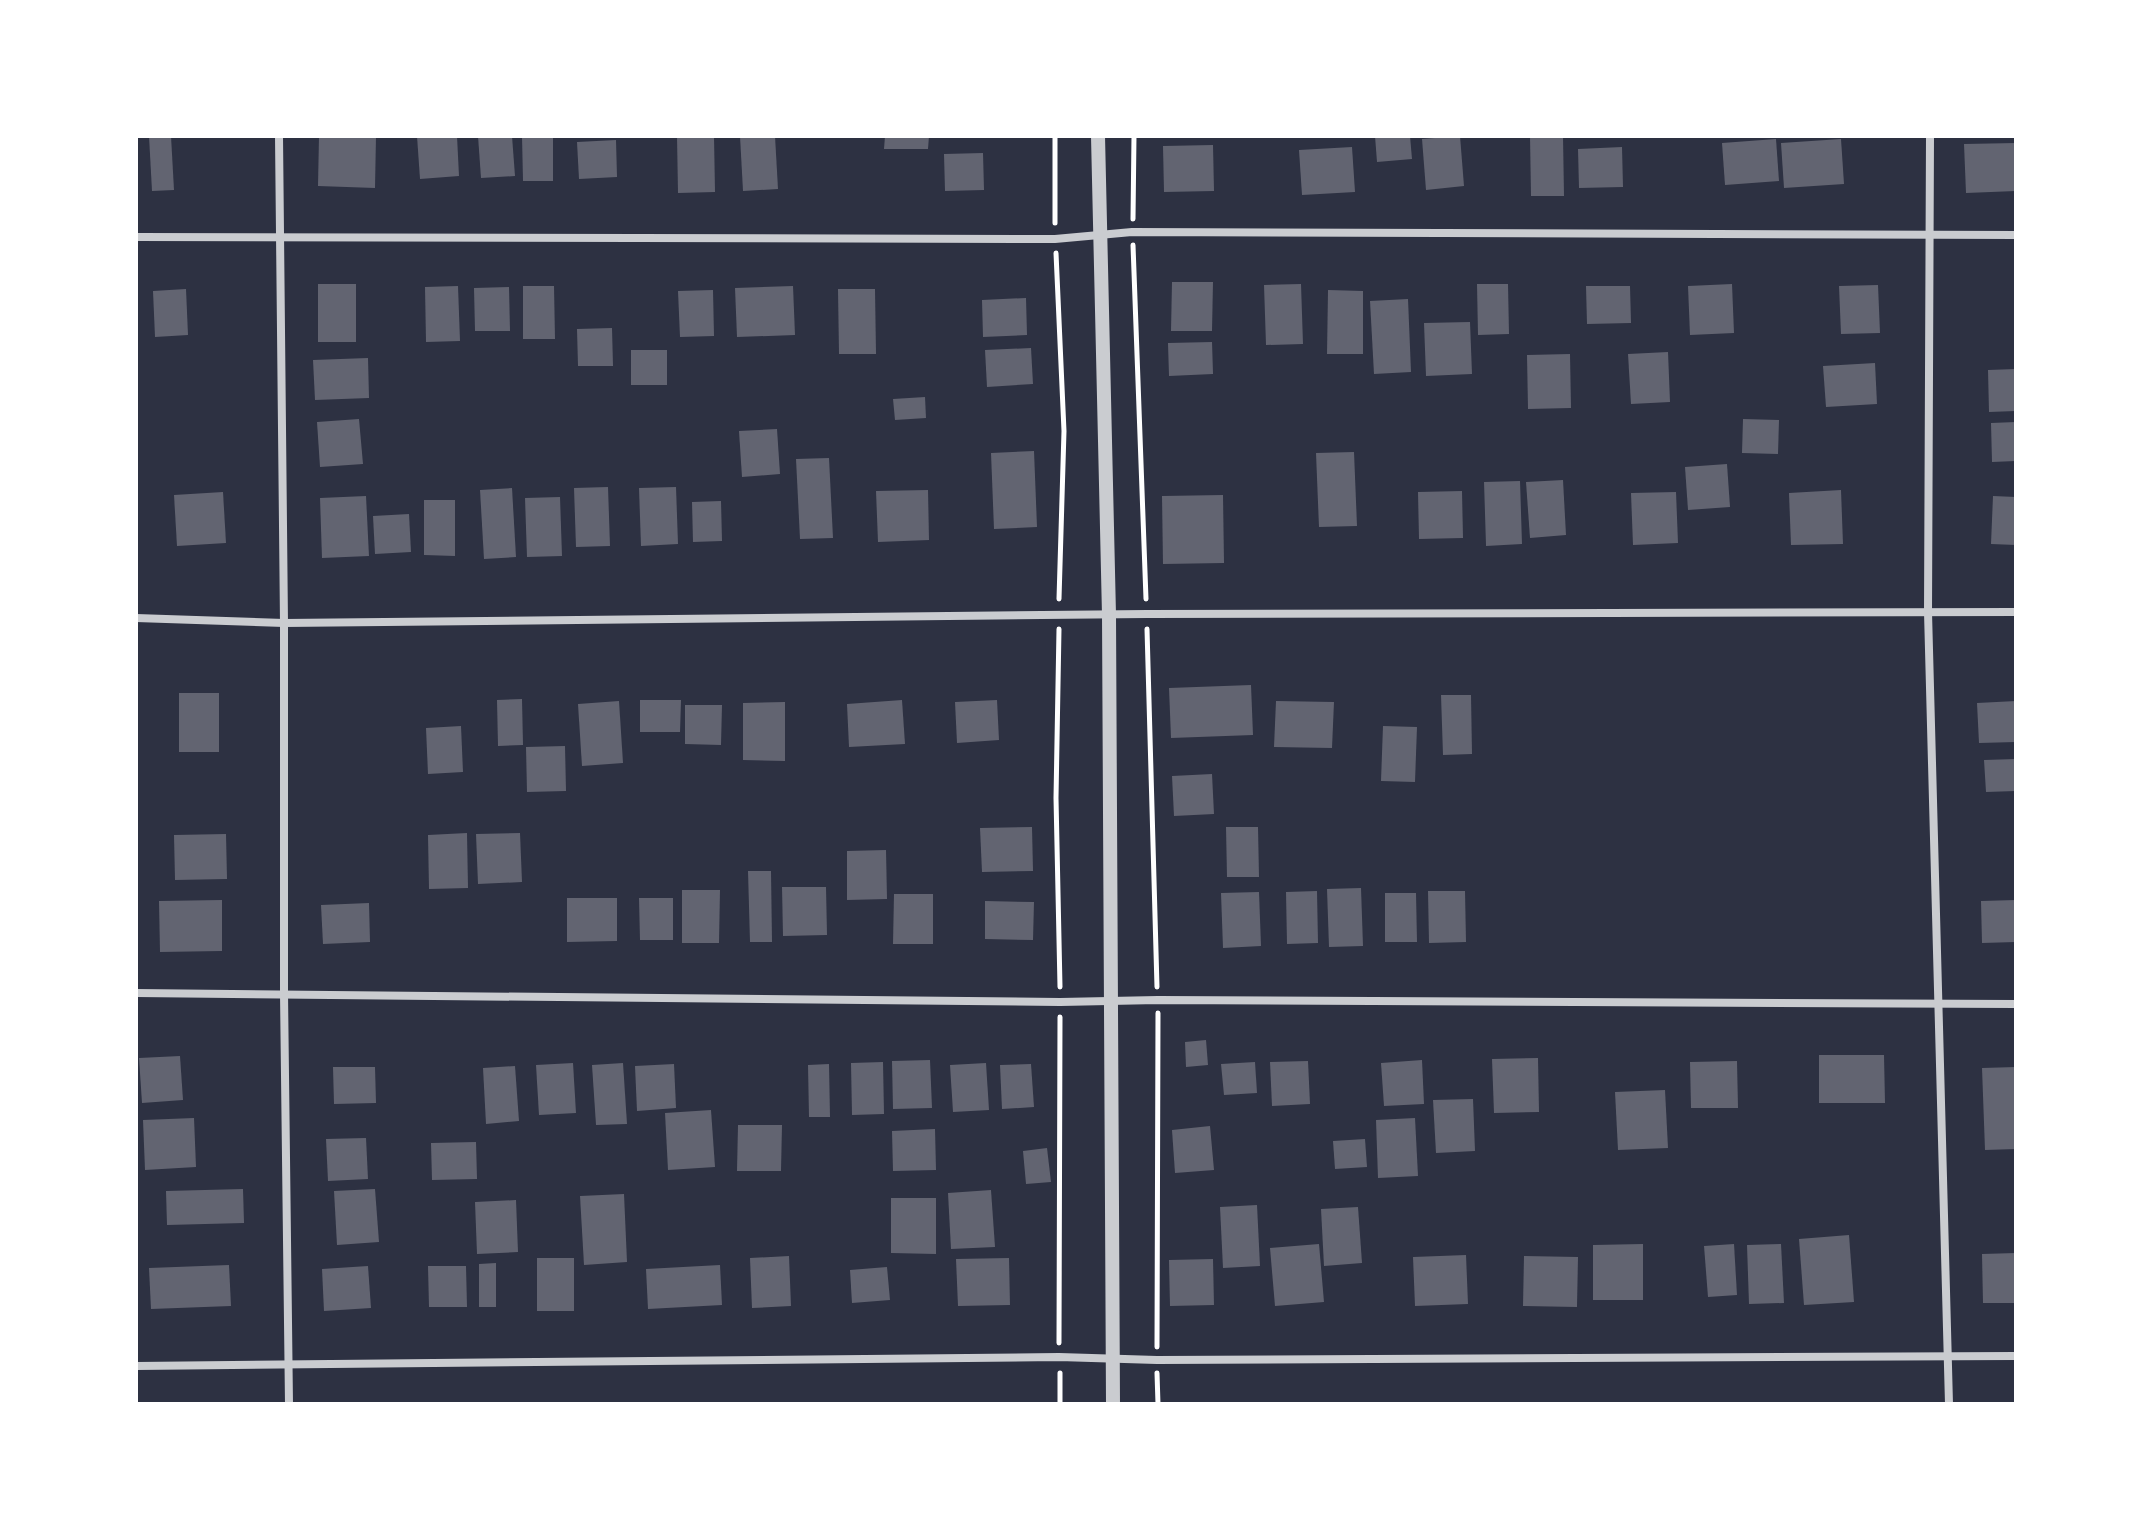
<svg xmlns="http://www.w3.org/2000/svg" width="2152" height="1540" font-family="Montserrat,sans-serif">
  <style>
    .building { fill: #626471 }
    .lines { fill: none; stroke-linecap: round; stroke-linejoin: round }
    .path { stroke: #fff; stroke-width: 5 }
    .minor { stroke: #caccd0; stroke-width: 8 }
    .tertiary { stroke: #caccd0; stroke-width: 14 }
  </style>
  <rect width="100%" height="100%" fill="#2d3142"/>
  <g class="building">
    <path d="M149,136H171L174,190L152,191Z"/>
    <path d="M319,136H376L375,188L318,186Z"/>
    <path d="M417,136H457L459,176L420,179Z"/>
    <path d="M478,136H512L515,176L481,178Z"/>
    <path d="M522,136H553V181H523Z"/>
    <path d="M677,136H714L715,192L678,193Z"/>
    <path d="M740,136H775L778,189L743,191Z"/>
    <path d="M885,136H929L928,149H884Z"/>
    <path d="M1375,136H1410L1412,159L1377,162Z"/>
    <path d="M1460,136L1464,186L1426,190L1422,139Z"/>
    <path d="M1530,136H1563L1564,196H1531Z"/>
    <path d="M1776,139L1779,181L1725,185L1722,143Z"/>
    <path d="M1841,139L1844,184L1784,188L1781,143Z"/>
    <path d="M616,140L617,177L579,179L577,142Z"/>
    <path d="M2016,143V191L1966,193L1964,144Z"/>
    <path d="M1213,145L1214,191L1164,192L1163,146Z"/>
    <path d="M1352,147L1355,192L1302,195L1299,150Z"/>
    <path d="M1622,147L1623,187L1579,188L1578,149Z"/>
    <path d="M983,153L984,190L945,191L944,154Z"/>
    <path d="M1172,282H1213L1212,331H1171Z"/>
    <rect x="318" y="284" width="38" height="58"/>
    <path d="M1301,284L1303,344L1266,345L1264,285Z"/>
    <path d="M1477,284H1508L1509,334L1478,335Z"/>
    <path d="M1732,284L1734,333L1690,335L1688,286Z"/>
    <path d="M1878,285L1880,333L1841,334L1839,286Z"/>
    <path d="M458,286L460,341L426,342L425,287Z"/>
    <path d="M523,286H554L555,339H523Z"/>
    <path d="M793,286L795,335L737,337L735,288Z"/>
    <path d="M1586,286H1630L1631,323L1587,324Z"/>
    <path d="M509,287L510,331H475L474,288Z"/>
    <path d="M186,289L188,335L155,337L153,291Z"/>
    <path d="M838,289H875L876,354H839Z"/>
    <path d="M713,290L714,336L680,337L678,291Z"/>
    <path d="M1328,290L1363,291V354H1327Z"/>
    <path d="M1026,298L1027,335L983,337L982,300Z"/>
    <path d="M1408,299L1411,372L1374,374L1370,301Z"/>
    <path d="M1470,322L1472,374L1426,376L1424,323Z"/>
    <path d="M612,328L613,366H578L577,329Z"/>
    <path d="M1212,342L1213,374L1169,376L1168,343Z"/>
    <path d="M1031,348L1033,384L987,387L985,350Z"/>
    <rect x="631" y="350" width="36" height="35"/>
    <path d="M1668,352L1670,402L1631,404L1628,354Z"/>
    <path d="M1570,354L1571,408L1528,409L1527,355Z"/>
    <path d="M368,358L369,398L315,400L313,360Z"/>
    <path d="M1875,363L1877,404L1826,407L1823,366Z"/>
    <path d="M2016,369V411L1989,412L1988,370Z"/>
    <path d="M925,397L926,418L895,420L893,399Z"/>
    <path d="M359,419L363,464L320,467L317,422Z"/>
    <path d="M1743,419L1779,420L1778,454L1742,453Z"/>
    <path d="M2016,422V461L1992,462L1991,423Z"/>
    <path d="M777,429L780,474L742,477L739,431Z"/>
    <path d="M1034,451L1037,527L994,529L991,453Z"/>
    <path d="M1354,452L1357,526L1319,527L1316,453Z"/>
    <path d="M829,458L833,538L800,539L796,459Z"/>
    <path d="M1727,464L1730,507L1688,510L1685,467Z"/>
    <path d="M1563,480L1566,535L1530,538L1526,482Z"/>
    <path d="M1520,481L1522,544L1486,546L1484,482Z"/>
    <path d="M608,487L610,546L576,547L574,488Z"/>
    <path d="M676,487L678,544L641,546L639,488Z"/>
    <path d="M512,488L516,557L484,559L480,490Z"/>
    <path d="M928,490L929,540L878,542L876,491Z"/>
    <path d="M1841,490L1843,544L1791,545L1789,493Z"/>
    <path d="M1462,491L1463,538L1419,539L1418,492Z"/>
    <path d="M223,492L226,543L177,546L174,495Z"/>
    <path d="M1676,492L1678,543L1633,545L1631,493Z"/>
    <path d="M1223,495L1224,563L1163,564L1162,496Z"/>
    <path d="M366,496L369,556L322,558L320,498Z"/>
    <path d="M1993,496L2016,497V545L1991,544Z"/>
    <path d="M560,497L562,556L527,557L525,498Z"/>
    <path d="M424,500H455V556L424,555Z"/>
    <path d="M721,501L722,541L693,542L692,502Z"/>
    <path d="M409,514L411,552L375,554L373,516Z"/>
    <path d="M1251,685L1253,735L1171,738L1169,688Z"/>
    <rect x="179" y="693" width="40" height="59"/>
    <path d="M1441,695H1471L1472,754L1443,755Z"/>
    <path d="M522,699L523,745L498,746L497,700Z"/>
    <path d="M640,700H681L680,732H640Z"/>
    <path d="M902,700L905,744L849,747L847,704Z"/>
    <path d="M997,700L999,740L957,743L955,702Z"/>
    <path d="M619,701L623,763L582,766L578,704Z"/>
    <path d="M1276,701L1334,702L1332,748L1274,747Z"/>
    <path d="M2016,701V742L1979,743L1977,703Z"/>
    <path d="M785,702V761L743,760V703Z"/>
    <path d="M685,705H722L721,745L685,744Z"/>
    <path d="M461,726L463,772L428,774L426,728Z"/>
    <path d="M1383,726L1417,727L1415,782L1381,781Z"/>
    <path d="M565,746L566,791L527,792L526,747Z"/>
    <path d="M2016,759V791L1986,792L1984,760Z"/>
    <path d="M1212,774L1214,814L1174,816L1172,776Z"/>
    <path d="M1032,827L1033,871L982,872L980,828Z"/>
    <path d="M1226,827H1258L1259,877H1227Z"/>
    <path d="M467,833L468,888L429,889L428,835Z"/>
    <path d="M520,833L522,882L478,884L476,834Z"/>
    <path d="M226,834L227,879L175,880L174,835Z"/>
    <path d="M886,850L887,899L847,900V851Z"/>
    <path d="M748,871H771L772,942H750Z"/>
    <path d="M782,887H826L827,935L783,936Z"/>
    <path d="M1361,888L1363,946L1329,947L1327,889Z"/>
    <path d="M682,890H720L719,943H682Z"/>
    <path d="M1317,891L1318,943L1287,944L1286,892Z"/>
    <path d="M1428,891H1465L1466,942L1429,943Z"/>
    <path d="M1259,892L1261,946L1223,948L1221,893Z"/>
    <path d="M1385,893H1416L1417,942H1385Z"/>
    <path d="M894,894H933V944H893Z"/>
    <path d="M567,898H617V941L567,942Z"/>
    <path d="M639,898H673V940H640Z"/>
    <path d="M222,900V951L160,952L159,901Z"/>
    <path d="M2016,900V942L1982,943L1981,901Z"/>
    <path d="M985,901L1034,902L1033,940L985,939Z"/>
    <path d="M369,903L370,942L323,944L321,905Z"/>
    <path d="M1206,1040L1208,1065L1186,1067L1185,1042Z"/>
    <path d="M1819,1055H1884L1885,1103H1819Z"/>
    <path d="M180,1056L183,1100L142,1103L139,1058Z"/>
    <path d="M1538,1058L1539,1112L1494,1113L1492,1059Z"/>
    <path d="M930,1060L932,1108L893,1109L892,1061Z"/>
    <path d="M1422,1060L1424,1104L1384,1106L1381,1063Z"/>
    <path d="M1308,1061L1310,1104L1272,1106L1270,1062Z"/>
    <path d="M1737,1061L1738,1108H1691L1690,1062Z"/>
    <path d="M883,1062L884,1114L852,1115L851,1063Z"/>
    <path d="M1255,1062L1257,1093L1224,1095L1221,1064Z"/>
    <path d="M573,1063L576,1113L539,1115L536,1065Z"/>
    <path d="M623,1063L627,1124L596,1125L592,1065Z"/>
    <path d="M986,1063L989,1110L953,1112L950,1065Z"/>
    <path d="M674,1064L676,1108L637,1111L635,1066Z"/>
    <path d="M829,1064L830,1117H809L808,1065Z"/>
    <path d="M1031,1064L1034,1107L1002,1109L1000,1065Z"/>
    <path d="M515,1066L519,1121L486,1124L483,1068Z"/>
    <path d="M333,1067H375L376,1103L334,1104Z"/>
    <path d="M2016,1067V1149L1985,1150L1982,1068Z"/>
    <path d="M1665,1090L1668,1148L1618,1150L1615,1092Z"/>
    <path d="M1473,1099L1475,1151L1436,1153L1433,1100Z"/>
    <path d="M711,1110L715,1167L668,1170L665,1113Z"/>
    <path d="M194,1118L196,1167L145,1170L143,1120Z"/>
    <path d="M1415,1118L1418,1176L1378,1178L1376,1120Z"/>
    <path d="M738,1125H782L781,1171H737Z"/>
    <path d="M1210,1126L1214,1170L1175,1173L1172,1130Z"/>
    <path d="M935,1129L936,1170L893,1171L892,1131Z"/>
    <path d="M366,1138L368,1179L328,1181L326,1139Z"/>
    <path d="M1365,1139L1367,1167L1335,1169L1333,1141Z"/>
    <path d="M476,1142L477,1179L432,1180L431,1143Z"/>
    <path d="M1047,1148L1051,1182L1026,1184L1023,1151Z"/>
    <path d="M243,1189L244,1223L167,1225L166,1191Z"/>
    <path d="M375,1189L379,1242L337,1245L334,1191Z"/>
    <path d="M991,1190L995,1247L951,1249L948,1193Z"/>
    <path d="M624,1194L627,1262L584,1265L580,1196Z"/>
    <path d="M891,1198H936V1254L891,1253Z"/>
    <path d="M516,1200L518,1252L477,1254L475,1202Z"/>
    <path d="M1257,1205L1260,1266L1223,1268L1220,1207Z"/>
    <path d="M1358,1207L1362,1263L1324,1266L1321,1209Z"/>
    <path d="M1849,1235L1854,1302L1804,1305L1799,1239Z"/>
    <path d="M1319,1244L1324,1302L1275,1306L1270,1248Z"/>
    <path d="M1643,1244V1300H1593V1245Z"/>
    <path d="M1734,1244L1737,1295L1708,1297L1704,1246Z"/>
    <path d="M1781,1244L1784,1303L1749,1304L1747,1245Z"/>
    <path d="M2016,1253V1303H1983L1982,1254Z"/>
    <path d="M1466,1255L1468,1304L1415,1306L1413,1257Z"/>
    <path d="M789,1256L791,1306L752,1308L750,1258Z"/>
    <path d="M1524,1256L1578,1257L1577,1307L1523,1306Z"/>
    <rect x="537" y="1258" width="37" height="53"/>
    <path d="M1009,1258L1010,1305L958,1306L956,1259Z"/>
    <path d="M1213,1259L1214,1305L1170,1306L1169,1260Z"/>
    <path d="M496,1263V1307H479V1264Z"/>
    <path d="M229,1265L231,1306L151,1309L149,1268Z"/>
    <path d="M720,1265L722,1305L648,1309L646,1269Z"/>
    <path d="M368,1266L371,1308L324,1311L322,1269Z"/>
    <path d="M428,1266H466L467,1307H429Z"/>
    <path d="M887,1267L890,1300L852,1303L850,1270Z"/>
  </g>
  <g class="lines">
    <g class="path">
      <path d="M1055,136V223"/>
      <path d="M1133,219L1134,136"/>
      <path d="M1133,245L1146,599"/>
      <path d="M1056,253L1064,431L1059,599"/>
      <path d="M1059,629L1056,798L1060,987"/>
      <path d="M1147,629L1157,987"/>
      <path d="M1059,1343L1060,1017"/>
      <path d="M1157,1347L1158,1013"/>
      <path d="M1060,1373V1404"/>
      <path d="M1157,1373L1158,1404"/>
    </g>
    <g class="minor">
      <path d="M279,136L284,623V993L289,1404"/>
      <path d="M1930,136L1928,612L1949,1404"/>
      <path d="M136,237L1055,239L1132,232L2016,235"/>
      <path d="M136,618L284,623L1147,614L2016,612"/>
      <path d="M136,993L1060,1002L1158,1000L2016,1004"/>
      <path d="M136,1366L1059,1357L1157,1360L2016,1356"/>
    </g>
    <path class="tertiary" d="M1098,136L1109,615L1113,1404"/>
  </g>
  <rect width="2152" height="1540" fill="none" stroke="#ffffff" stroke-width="276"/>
</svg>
